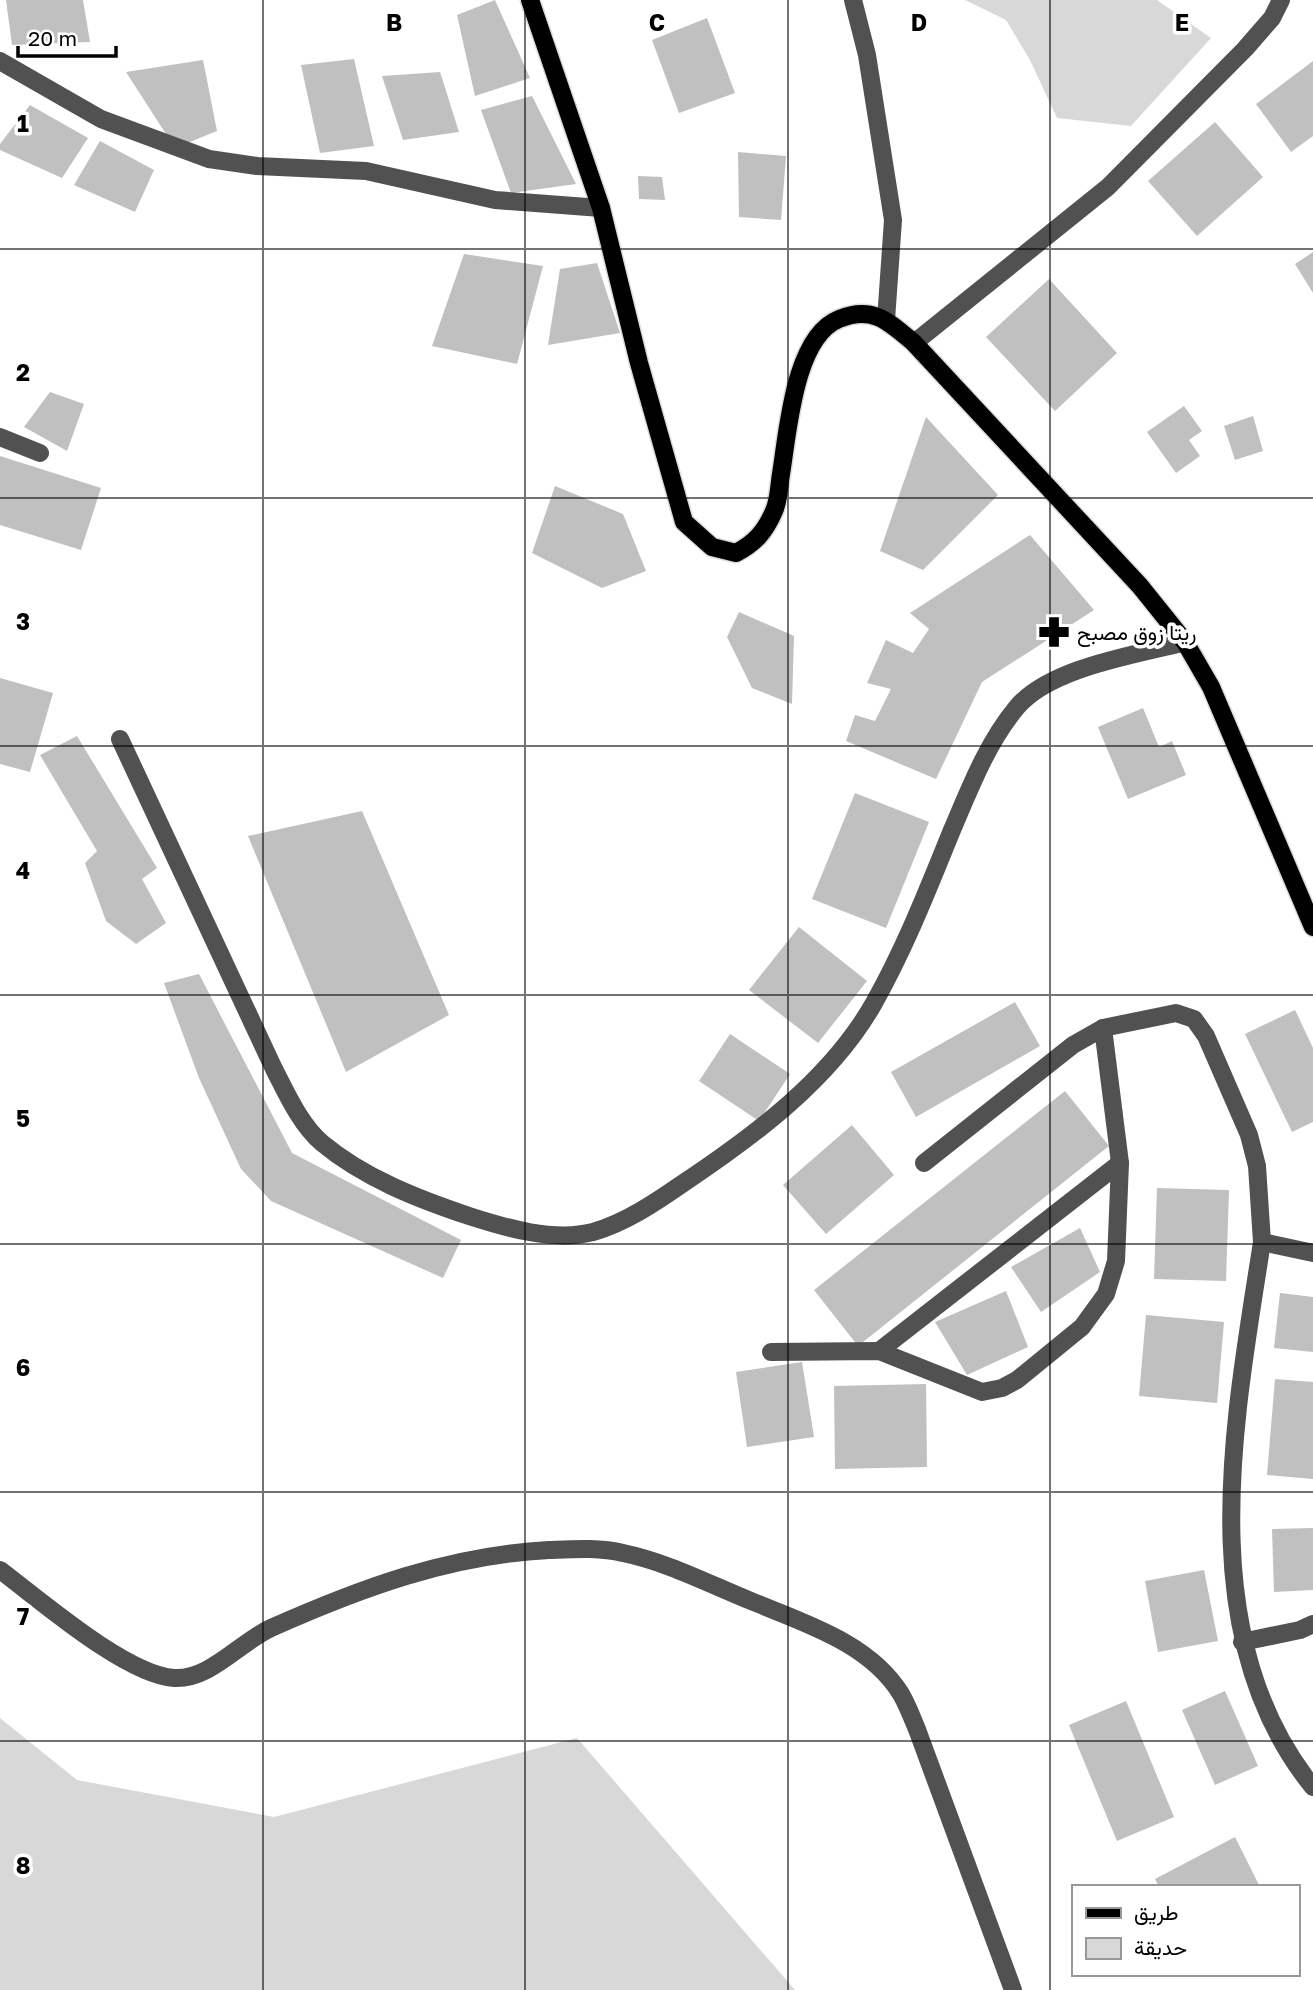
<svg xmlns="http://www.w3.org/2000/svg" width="1313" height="1990" font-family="'Golos Text',Vazirmatn,sans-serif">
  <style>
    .green { fill: #d8d8d8 }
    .building { fill: #c0c0c0 }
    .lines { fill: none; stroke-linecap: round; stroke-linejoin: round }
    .major-casing { stroke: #dbdbdb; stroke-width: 21 }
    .minor { stroke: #515151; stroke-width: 18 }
    .major { stroke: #000; stroke-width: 18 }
    .grid { fill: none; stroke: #000; stroke-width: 2; stroke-opacity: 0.55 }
    .labels { text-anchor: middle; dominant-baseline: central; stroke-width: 7; stroke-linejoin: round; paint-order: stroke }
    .poi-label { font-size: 21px; fill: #000; stroke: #fff; text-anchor: start }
    .grid-label { font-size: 23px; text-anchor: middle; font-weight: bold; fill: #000; stroke: #fff; stroke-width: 7; stroke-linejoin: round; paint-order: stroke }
  </style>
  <rect width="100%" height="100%" fill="#fff"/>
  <g class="green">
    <path d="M965,0H1157L1211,38L1131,126L1057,118L1030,60L1006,20Z"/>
    <path d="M0,1718L77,1780L274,1817L577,1738L795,1990H0Z"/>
  </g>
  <g class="building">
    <path d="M6,0H83L90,42L12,45Z"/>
    <path d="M495,0L530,78L475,96L457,15Z"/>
    <path d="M707,18L735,93L679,113L652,40Z"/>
    <path d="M354,59L374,146L320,153L301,65Z"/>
    <path d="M203,60L217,131L175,148L126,72Z"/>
    <path d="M1313,61V136L1291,152L1256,104Z"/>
    <path d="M440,72L459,132L403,140L382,76Z"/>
    <path d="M532,96L576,184L511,193L481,110Z"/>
    <path d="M30,105L88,138L62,178L0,150V144Z"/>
    <path d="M1215,122L1263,177L1197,236L1148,181Z"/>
    <path d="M100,141L154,170L135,212L74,185Z"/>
    <path d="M738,152L786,156L781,220L739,217Z"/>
    <path d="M638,176L662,177L665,200L639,199Z"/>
    <path d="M1313,252V293L1295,264Z"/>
    <path d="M464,254L543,266L517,364L432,346Z"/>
    <path d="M597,263L620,333L548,345L560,269Z"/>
    <path d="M1049,279L1117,353L1055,411L986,337Z"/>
    <path d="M50,392L84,404L67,451L24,427Z"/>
    <path d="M1184,406L1202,431L1189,440L1200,456L1176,473L1147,432Z"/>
    <path d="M1253,416L1263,451L1235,460L1224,426Z"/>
    <path d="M926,417L998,495L923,570L880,551Z"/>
    <path d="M0,456L101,488L81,550L0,525Z"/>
    <path d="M555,486L623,514L646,571L602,588L532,553Z"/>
    <path d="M1030,535L1094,610L982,682L936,779L846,741L855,715L875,721L891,689L867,683L886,640L913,653L929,629L910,613Z"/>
    <path d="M739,612L794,636L792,704L752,688L727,637Z"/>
    <path d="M0,678L53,693L30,772L0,764Z"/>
    <path d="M1143,708L1159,747L1172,741L1186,775L1128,799L1098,727Z"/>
    <path d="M77,736L157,868L142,879L166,923L136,944L106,921L85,863L97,851L40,755Z"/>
    <path d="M855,793L929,822L886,928L812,899Z"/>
    <path d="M362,811L449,1015L346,1072L248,836Z"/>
    <path d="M799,927L867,981L818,1043L749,990Z"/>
    <path d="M199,974L292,1153L461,1240L443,1278L271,1201L241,1169L199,1078L164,983Z"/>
    <path d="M1015,1002L1040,1046L916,1117L891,1072Z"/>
    <path d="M1295,1010L1313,1048V1122L1292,1132L1245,1034Z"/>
    <path d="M730,1034L790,1074L759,1121L699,1081Z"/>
    <path d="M1065,1091L1109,1146L858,1346L814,1290Z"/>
    <path d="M852,1125L894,1175L826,1234L783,1185Z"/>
    <path d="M1157,1188L1229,1190L1226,1281L1154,1279Z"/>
    <path d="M1080,1228L1100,1272L1041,1312L1011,1267Z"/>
    <path d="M1006,1291L1028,1347L967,1375L935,1322Z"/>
    <path d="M1280,1293L1313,1297V1352L1274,1348Z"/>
    <path d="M1146,1315L1224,1322L1217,1403L1139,1396Z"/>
    <path d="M802,1362L814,1437L747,1447L736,1372Z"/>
    <path d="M1275,1379L1313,1382V1479L1267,1475Z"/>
    <path d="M926,1384L927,1467L835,1469L834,1386Z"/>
    <path d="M1313,1528V1590L1274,1592L1272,1529Z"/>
    <path d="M1204,1570L1218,1641L1158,1652L1145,1581Z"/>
    <path d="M1225,1691L1258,1766L1215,1785L1182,1710Z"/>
    <path d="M1126,1701L1174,1817L1117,1841L1069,1725Z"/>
    <path d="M1235,1837L1260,1887H1159L1155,1879Z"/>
  </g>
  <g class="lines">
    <defs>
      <path id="major" d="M530,0L601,208L639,363L684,522L712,547L736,553C755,543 765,532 774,511C779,500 779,486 781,474C788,432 794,337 839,319C873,305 889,322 914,343L1140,586L1185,642L1211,687L1313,927"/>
    </defs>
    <use href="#major" class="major-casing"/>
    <g class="minor">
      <path d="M853,0L867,55L893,220L886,320"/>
      <path d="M0,61L101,119L209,159L257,166L366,171L495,200L601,208"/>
      <path d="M914,343L1108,187L1245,49L1272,18L1281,0"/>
      <path d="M0,437L40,453"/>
      <path d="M120,739L274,1069C287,1094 300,1124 322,1143C364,1178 418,1199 469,1216C506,1228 554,1242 593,1232C625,1223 656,1202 682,1184C754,1136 831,1079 874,1003C905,948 928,889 952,830C970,788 987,743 1017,707C1051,667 1136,655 1185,642"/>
      <path d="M924,1163L1073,1045L1103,1028L1176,1013L1194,1019L1206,1036L1249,1135L1257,1166L1262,1242"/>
      <path d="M1313,1253L1262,1242C1235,1417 1190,1636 1313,1787"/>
      <path d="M879,1351L1120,1163"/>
      <path d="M771,1352L879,1351L982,1392L1002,1388L1017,1380L1082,1327L1106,1294L1116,1261L1120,1163L1103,1028"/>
      <path d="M0,1570C40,1600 126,1675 174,1678C210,1680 240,1642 271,1628C361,1588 450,1555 549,1550C573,1549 599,1547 623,1553C667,1562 709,1584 751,1601C804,1623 870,1643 901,1694C908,1706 913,1720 918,1732L1013,1990"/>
      <path d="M1242,1642L1300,1630L1313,1624"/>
    </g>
    <use href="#major" class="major"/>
  </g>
  <path class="grid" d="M263,0V1990M525,0V1990M788,0V1990M1050,0V1990M0,249H1313M0,498H1313M0,746H1313M0,995H1313M0,1244H1313M0,1492H1313M0,1741H1313"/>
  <defs>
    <symbol id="pharmacy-bare" viewBox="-9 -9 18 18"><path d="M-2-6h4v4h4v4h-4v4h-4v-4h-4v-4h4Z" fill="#000" stroke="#fff" stroke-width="2.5" paint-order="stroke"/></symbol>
  </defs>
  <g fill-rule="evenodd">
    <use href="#pharmacy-bare" x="1032" y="610" width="44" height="44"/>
  </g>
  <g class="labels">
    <g class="poi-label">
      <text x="1077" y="632">ريتا زوق مصبح</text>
    </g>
  </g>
  <g class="grid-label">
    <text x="394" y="31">B</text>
    <text x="657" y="31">C</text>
    <text x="919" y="31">D</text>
    <text x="1182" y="31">E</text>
    <text x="23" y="132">1</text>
    <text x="23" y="381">2</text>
    <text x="23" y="630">3</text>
    <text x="23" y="879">4</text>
    <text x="23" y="1127">5</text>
    <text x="23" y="1376">6</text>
    <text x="23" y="1625">7</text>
    <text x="23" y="1874">8</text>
  </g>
  <rect x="1072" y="1885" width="228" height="91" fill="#ffffff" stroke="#999999" stroke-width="2"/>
  <rect x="1086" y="1908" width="35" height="10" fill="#000000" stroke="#999999" stroke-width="2"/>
  <text x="1134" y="1920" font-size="21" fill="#000000">طريق</text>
  <rect x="1086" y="1938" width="35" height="21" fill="#d8d8d8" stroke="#999999" stroke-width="2"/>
  <text x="1134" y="1955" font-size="21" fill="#000000">حديقة</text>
  <path d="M18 46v10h98v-10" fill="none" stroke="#000000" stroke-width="3.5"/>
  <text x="28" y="46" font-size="21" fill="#000000" stroke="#ffffff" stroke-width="5" paint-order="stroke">20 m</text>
</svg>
